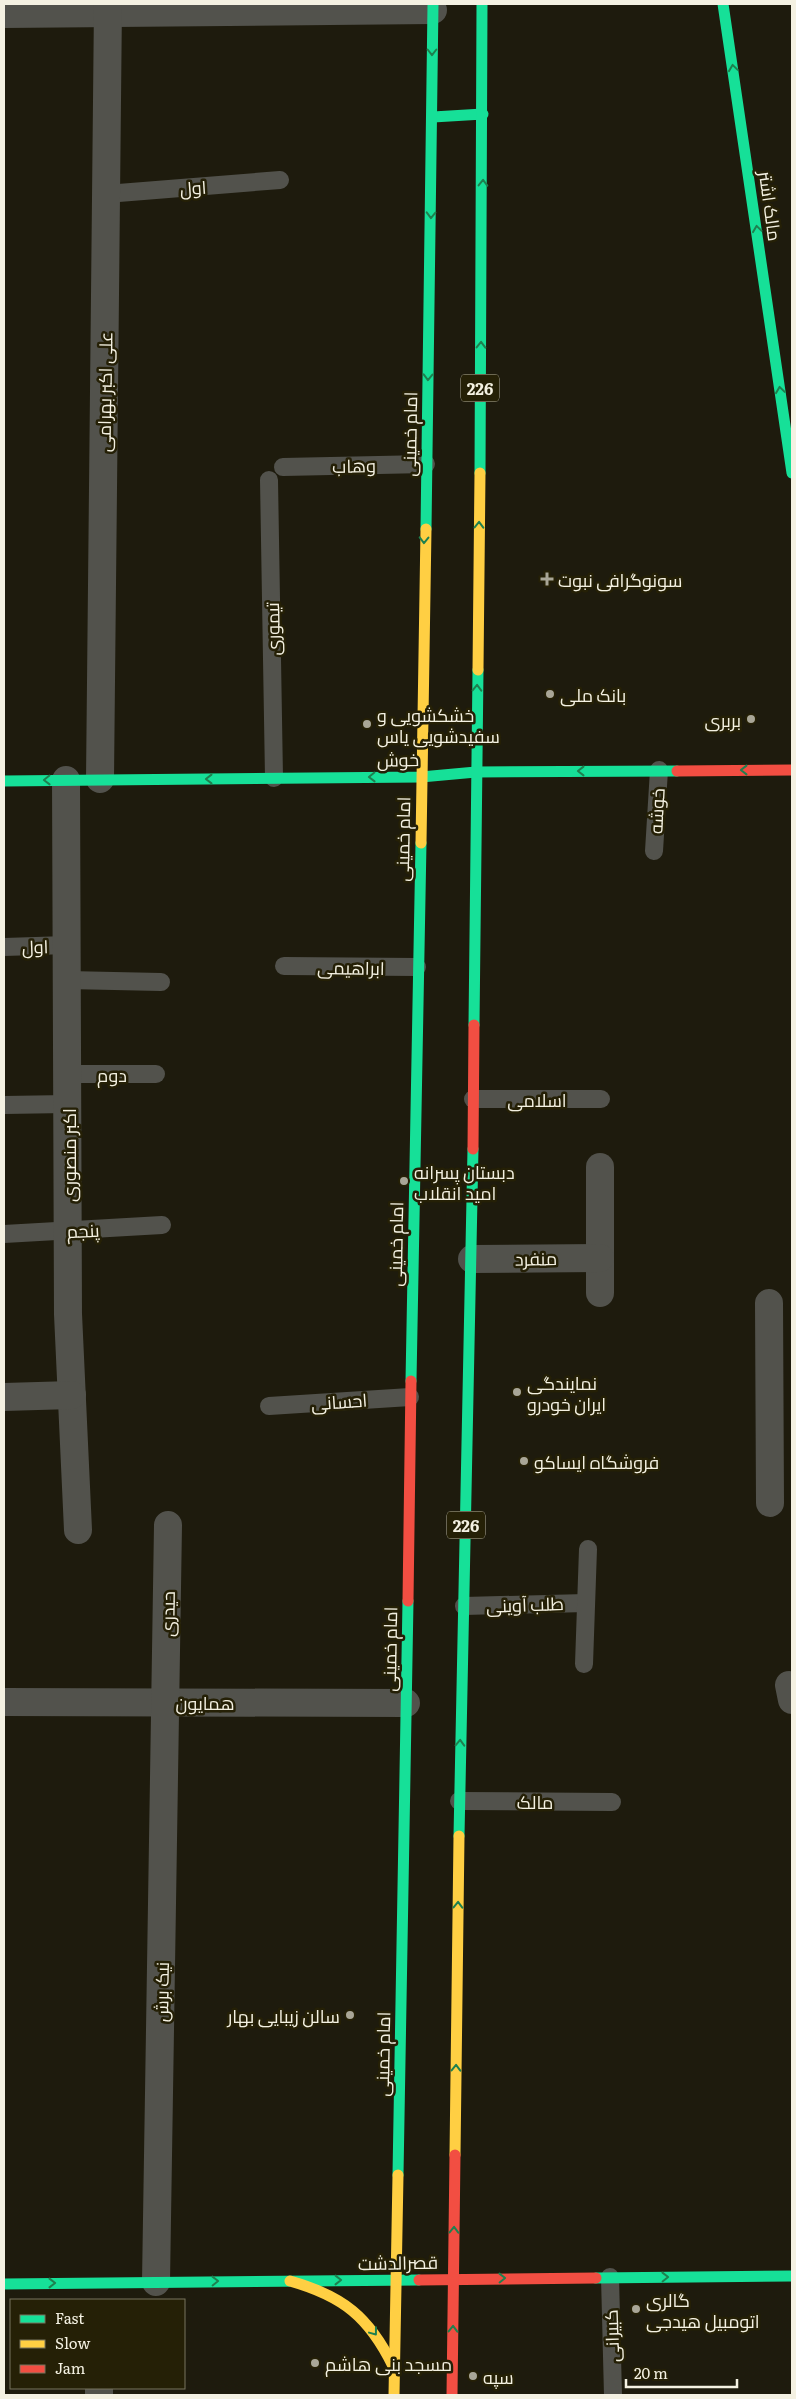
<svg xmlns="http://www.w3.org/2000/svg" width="796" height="2399" font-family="Literata,Cairo,serif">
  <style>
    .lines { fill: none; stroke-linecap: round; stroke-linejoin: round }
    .lane { stroke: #52524c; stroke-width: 18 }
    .street { stroke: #52524c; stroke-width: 28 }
    .fast { stroke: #16e098; stroke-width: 11 }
    .slow { stroke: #ffcf43; stroke-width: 11 }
    .jam { stroke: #f24e42; stroke-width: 11 }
    .oneway { stroke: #1e804f }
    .poi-dot { fill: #a9a697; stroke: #252006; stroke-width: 2 }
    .labels { text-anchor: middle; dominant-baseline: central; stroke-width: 5; stroke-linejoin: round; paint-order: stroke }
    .shield { fill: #252006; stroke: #b6b2a0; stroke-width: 1 }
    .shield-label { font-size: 16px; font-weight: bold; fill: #f4f1e2 }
    .street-label { font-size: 18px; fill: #f4f1e2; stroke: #252006 }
    .poi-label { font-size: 18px; fill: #f4f1e2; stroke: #252006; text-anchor: start }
  </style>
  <rect width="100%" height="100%" fill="#1e1b0d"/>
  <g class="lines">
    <g class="lane">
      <path d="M106,194L280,180"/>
      <path d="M283,467L426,464"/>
      <path d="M269,480L274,778"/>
      <path d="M654,851L659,770"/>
      <path d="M4,947L67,945"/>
      <path d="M284,966L417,967"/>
      <path d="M67,980L161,982"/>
      <path d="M68,1074H156"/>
      <path d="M473,1099H601"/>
      <path d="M4,1105L67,1104"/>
      <path d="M4,1234L162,1225"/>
      <path d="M269,1406L410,1397"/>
      <path d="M464,1606L586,1603"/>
      <path d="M584,1664L588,1549"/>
      <path d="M459,1801L612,1802"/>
      <path d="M610,2277L613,2395"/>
    </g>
    <g class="street">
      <path d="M4,14L433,10"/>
      <path d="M100,779L108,4"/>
      <path d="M66,780L68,1314L78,1530"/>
      <path d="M600,1167V1293"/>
      <path d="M472,1259L600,1258"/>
      <path d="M769,1303L770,1503"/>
      <path d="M4,1397L72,1395"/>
      <path d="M789,1685L792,1700"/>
      <path d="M4,1702L406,1703"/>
      <path d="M156,2282L168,1525"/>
      <path d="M99,2395V2388"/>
    </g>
    <g class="fast">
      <path d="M723,4L792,473"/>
      <path d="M433,117L483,114"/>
      <path d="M480,473L482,4"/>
      <path d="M426,529L433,4"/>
      <path d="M4,781L421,777L476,772L677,771"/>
      <path d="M474,1025L478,670"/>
      <path d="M411,1381L421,843"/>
      <path d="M459,1836L473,1149"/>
      <path d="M398,2175L408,1601"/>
      <path d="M596,2278L792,2276"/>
      <path d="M4,2284L419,2280"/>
    </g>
    <g class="slow">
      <path d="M478,670L480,473"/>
      <path d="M421,843L426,529"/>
      <path d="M455,2155L459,1836"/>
      <path d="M290,2281C343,2296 369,2317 393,2366"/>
      <path d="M394,2395L398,2175"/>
    </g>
    <g class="jam">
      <path d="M677,771L792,770"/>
      <path d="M473,1149L474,1025"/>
      <path d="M408,1601L411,1381"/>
      <path d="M419,2280L596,2278"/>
      <path d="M452,2395L455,2155"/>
    </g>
  </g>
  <defs><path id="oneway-chevron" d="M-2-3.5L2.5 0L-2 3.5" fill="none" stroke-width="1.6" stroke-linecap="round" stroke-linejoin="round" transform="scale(1.25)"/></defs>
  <g class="oneway">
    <use href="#oneway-chevron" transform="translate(432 52) rotate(90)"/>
    <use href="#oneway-chevron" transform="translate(733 68) rotate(-98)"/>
    <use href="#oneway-chevron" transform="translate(483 183) rotate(-89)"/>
    <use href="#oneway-chevron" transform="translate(431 215) rotate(91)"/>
    <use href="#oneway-chevron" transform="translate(757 229) rotate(-98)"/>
    <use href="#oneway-chevron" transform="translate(481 345) rotate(-89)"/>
    <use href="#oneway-chevron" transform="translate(428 377) rotate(91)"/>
    <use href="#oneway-chevron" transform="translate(780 390) rotate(-98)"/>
    <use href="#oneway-chevron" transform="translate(479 525) rotate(-89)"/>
    <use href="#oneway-chevron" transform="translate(424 540) rotate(91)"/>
    <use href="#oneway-chevron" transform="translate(477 688) rotate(-89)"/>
    <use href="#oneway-chevron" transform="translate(744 770) rotate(180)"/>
    <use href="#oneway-chevron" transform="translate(581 771) rotate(180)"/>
    <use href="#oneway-chevron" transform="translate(372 777) rotate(179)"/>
    <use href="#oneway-chevron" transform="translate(209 779) rotate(180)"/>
    <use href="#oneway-chevron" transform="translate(47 780) rotate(179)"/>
    <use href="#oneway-chevron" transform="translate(460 1743) rotate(-88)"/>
    <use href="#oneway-chevron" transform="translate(458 1905) rotate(-89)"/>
    <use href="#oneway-chevron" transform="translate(456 2068) rotate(-89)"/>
    <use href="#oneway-chevron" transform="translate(454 2230) rotate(-89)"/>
    <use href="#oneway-chevron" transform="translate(665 2277) rotate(-1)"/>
    <use href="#oneway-chevron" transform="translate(502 2278) rotate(-1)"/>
    <use href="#oneway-chevron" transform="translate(338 2280)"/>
    <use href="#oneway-chevron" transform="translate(215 2281) rotate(-1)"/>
    <use href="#oneway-chevron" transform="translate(52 2283)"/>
    <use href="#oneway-chevron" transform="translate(453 2329) rotate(-89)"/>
    <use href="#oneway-chevron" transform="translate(374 2332) rotate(53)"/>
  </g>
  <g class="poi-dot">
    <path d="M544.5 571.5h5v5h5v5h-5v5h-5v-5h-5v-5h5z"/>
    <circle cx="550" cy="694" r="5"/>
    <circle cx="751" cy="719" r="5"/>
    <circle cx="367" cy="724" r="5"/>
    <circle cx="404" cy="1181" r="5"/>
    <circle cx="517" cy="1392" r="5"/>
    <circle cx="524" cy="1461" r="5"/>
    <circle cx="350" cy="2015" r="5"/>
    <circle cx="636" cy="2309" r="5"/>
    <circle cx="315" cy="2363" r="5"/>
    <circle cx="473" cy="2376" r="5"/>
  </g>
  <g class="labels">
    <g class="shield">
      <rect x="461" y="374.5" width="38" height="27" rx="4"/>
      <rect x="447" y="1511.5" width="38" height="27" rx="4"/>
    </g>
    <g class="shield-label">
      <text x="480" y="388">226</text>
      <text x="466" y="1525">226</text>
    </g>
    <g class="street-label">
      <text transform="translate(193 187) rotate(-4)">اول</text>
      <text transform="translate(771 206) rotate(82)">مالک اشتر</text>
      <text transform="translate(104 392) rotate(-89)">علی اکبر بهرامی</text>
      <text transform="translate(409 434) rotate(-89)">امام خمینی</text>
      <text transform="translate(354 465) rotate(-1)">وهاب</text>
      <text transform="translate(272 629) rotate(-91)">تیموری</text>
      <text transform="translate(398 759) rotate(-1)">خوش</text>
      <text transform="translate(656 811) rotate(-87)">خوشه</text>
      <text transform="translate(402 839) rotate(-89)">امام خمینی</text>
      <text transform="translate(35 946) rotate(-2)">اول</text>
      <text transform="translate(351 967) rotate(1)">ابراهیمی</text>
      <text x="112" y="1074">دوم</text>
      <text x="537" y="1099">اسلامی</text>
      <text transform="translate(68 1155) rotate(-90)">اکبر منصوری</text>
      <text transform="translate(83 1230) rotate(-3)">پنجم</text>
      <text transform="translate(395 1244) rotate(-89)">امام خمینی</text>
      <text transform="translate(536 1258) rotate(-1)">منفرد</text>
      <text transform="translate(339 1401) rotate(-4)">احسانی</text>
      <text transform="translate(525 1604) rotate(-2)">طلب آوینی</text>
      <text transform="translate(167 1614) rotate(-89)">حیدری</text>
      <text transform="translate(389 1649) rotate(-89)">امام خمینی</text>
      <text x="205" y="1702">همایون</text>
      <text x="535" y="1801">مالک</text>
      <text transform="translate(161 1992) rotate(-89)">نیک برش</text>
      <text transform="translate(382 2054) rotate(-89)">امام خمینی</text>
      <text transform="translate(398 2262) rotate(-1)">قصرالدشت</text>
      <text transform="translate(611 2336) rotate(-92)">کبیرانی</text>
    </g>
    <g class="poi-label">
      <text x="558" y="579">سونوگرافی نبوت</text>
      <text x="560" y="694">بانک ملی</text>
      <text x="377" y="714">خشکشویی و<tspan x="377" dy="21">سفیدشویی یاس</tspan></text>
      <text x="741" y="719" text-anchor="end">بربری</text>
      <text x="414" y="1171">دبستان پسرانه<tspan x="414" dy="21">امید انقلاب</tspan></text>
      <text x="527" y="1382">نمایندگی<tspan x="527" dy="21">ایران خودرو</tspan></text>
      <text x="534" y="1461">فروشگاه ایساکو</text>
      <text x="340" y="2015" text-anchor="end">سالن زیبایی بهار</text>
      <text x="646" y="2299">گالرى<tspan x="646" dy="21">اتومبیل هیدجى</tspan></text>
      <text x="325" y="2363">مسجد بنی هاشم</text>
      <text x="483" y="2376">سپه</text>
    </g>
  </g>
  <rect width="796" height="2399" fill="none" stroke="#f4f1e2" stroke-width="10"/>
  <rect x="10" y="2299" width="175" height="90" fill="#252006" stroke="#78745e"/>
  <rect x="20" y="2315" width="25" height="8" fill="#16e098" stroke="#78745e"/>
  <text x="55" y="2324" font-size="15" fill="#f4f1e2">Fast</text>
  <rect x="20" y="2340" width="25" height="8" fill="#ffcf43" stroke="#78745e"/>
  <text x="55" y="2349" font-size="15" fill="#f4f1e2">Slow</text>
  <rect x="20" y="2365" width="25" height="8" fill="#f24e42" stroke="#78745e"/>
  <text x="55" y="2374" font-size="15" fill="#f4f1e2">Jam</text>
  <path d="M626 2379v8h111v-8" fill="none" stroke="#f4f1e2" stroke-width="2.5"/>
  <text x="634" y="2379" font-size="15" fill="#f4f1e2" stroke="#252006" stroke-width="4" paint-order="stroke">20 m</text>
</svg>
